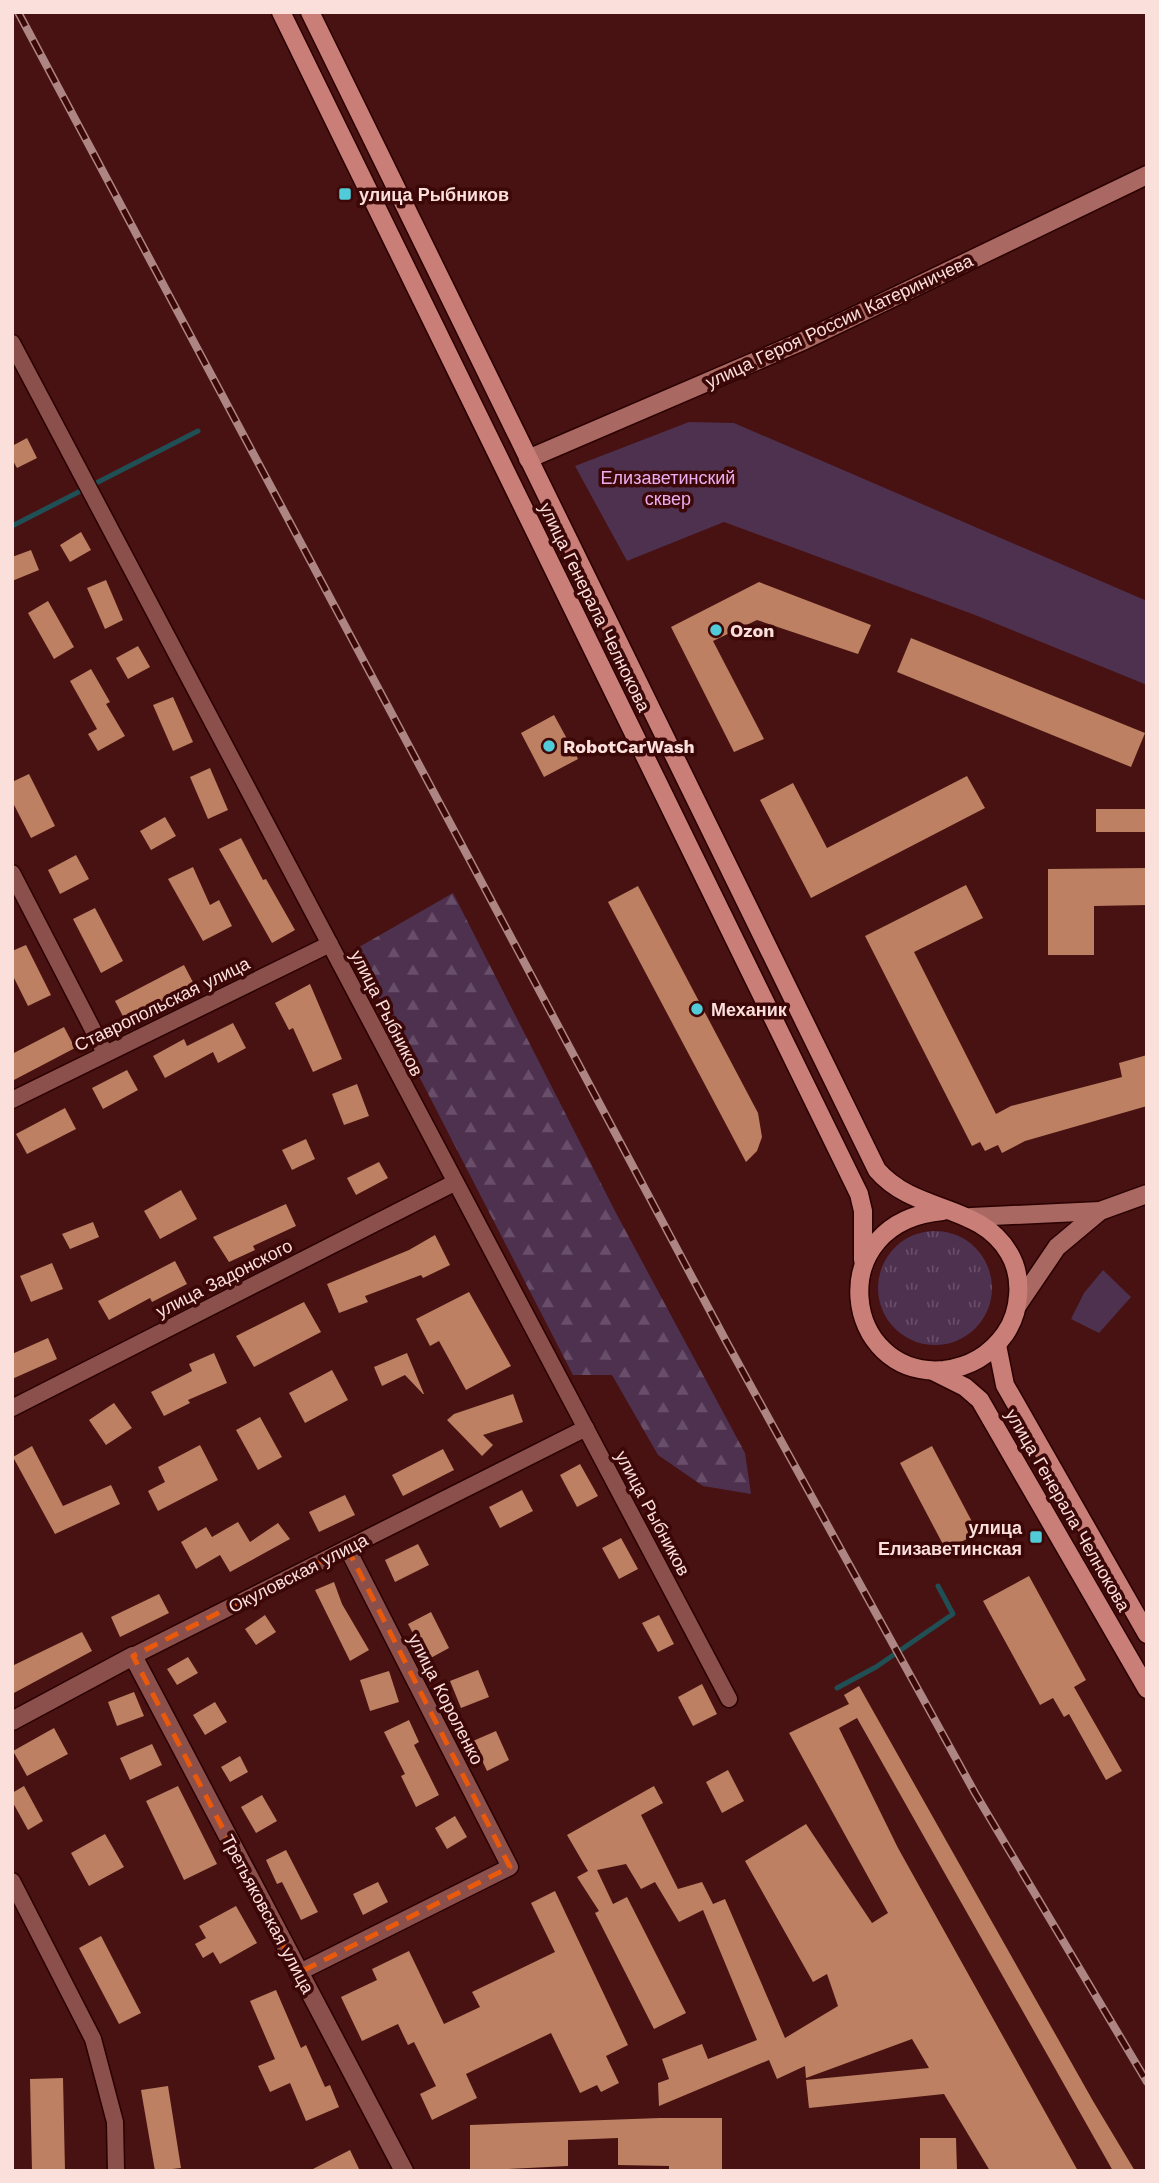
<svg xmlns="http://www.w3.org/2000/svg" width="1159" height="2183" font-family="'Work Sans',sans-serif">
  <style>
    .grass { fill: url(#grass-tufts) }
    .forest { fill: url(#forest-firs) }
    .park { fill: #4e304f }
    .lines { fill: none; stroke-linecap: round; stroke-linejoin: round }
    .stream { stroke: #204f55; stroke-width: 5 }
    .building { fill: #bd8063 }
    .minor-casing { stroke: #2a0000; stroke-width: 19 }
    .tertiary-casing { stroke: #2a0000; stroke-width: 21 }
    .secondary-casing { stroke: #2a0000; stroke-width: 21 }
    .primary-casing { stroke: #2a0000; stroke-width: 21 }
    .minor { stroke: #8b504b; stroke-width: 16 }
    .tertiary { stroke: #8b504b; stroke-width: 18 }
    .secondary { stroke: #aa6862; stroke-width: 18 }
    .primary { stroke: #c97f78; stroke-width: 18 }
    .rail-casing { stroke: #ad8683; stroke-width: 8 }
    .rail { stroke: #3b0707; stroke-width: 5; stroke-dasharray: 16; stroke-linecap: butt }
    .marked { fill: none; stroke: #e8590c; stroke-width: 5; stroke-dasharray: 14 9; stroke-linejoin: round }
    .poi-dot { fill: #52cbd9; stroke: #3b0707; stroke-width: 2.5 }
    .labels { text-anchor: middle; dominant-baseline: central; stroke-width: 7; stroke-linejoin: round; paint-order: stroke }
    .poi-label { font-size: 18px; font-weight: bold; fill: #fbdfdb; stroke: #3b0707; text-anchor: start }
    .street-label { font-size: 18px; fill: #fbdfdb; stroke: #3b0707 }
    .park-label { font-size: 18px; fill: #eeacf0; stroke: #3b0707 }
  </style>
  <defs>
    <pattern id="grass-tufts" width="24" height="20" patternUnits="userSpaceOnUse" patternTransform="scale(1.75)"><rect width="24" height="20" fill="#4e304f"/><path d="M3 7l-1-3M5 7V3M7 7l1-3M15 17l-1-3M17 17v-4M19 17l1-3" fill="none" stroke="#684e68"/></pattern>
    <pattern id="forest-firs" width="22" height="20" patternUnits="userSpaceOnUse" patternTransform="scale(1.75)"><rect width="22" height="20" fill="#4e304f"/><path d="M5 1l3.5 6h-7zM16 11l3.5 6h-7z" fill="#684e68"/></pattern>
  </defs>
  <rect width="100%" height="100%" fill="#471211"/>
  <circle class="grass" cx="935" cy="1288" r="57"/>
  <path class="forest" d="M453,893L616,1213L745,1453L751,1494L703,1486L658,1455L612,1375H573L354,950Z"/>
  <g class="park">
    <path d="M689,422L734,423L1147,601V685L975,615L724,522L627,561L575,466Z"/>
    <path d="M1103,1270L1131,1297L1099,1333L1071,1319L1084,1293Z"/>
  </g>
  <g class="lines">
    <g class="stream">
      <path d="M12,526L198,431"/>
      <path d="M837,1688L876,1667L953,1614L938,1586"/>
    </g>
  </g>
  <g class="building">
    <path d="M27,438L37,458L17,468L12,459V446Z"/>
    <path d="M81,532L91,550L70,562L60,545Z"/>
    <path d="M31,550L39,570L12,581V557Z"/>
    <path d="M106,580L123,620L105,629L87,588Z"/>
    <path d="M759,582L871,625L858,654L757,620L713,641L764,739L734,752L671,627Z"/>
    <path d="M48,601L74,647L54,659L28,613Z"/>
    <path d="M911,638L1145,733L1131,767L897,672Z"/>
    <path d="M138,646L150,667L128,679L116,658Z"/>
    <path d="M91,669L110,702L106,704L125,736L98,751L88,734L97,729L70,681Z"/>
    <path d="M173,697L193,742L173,751L153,705Z"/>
    <path d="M554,715L578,759L544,777L521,733Z"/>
    <path d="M210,768L228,810L208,819L190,777Z"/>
    <path d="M29,774L55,826L31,838L12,801V782Z"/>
    <path d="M967,776L985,808L811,898L760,800L793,783L827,848Z"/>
    <path d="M1096,809H1146L1147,832H1096Z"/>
    <path d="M165,817L176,836L151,850L140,831Z"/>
    <path d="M241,838L263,880L266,879L295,930L272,943L219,849Z"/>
    <path d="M76,855L89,879L60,894L48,870Z"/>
    <path d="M193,867L210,905L219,900L232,926L203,941L168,879Z"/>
    <path d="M1147,868V905L1094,906V955H1048V869Z"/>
    <path d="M966,885L983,918L914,952L996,1114L1011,1106L1122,1077L1119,1063L1147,1055V1106L1025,1141L1002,1153L998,1145L985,1151L980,1142L972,1146L865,936Z"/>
    <path d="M638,886L758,1113L762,1137L757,1151L746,1162L608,902Z"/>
    <path d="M95,908L123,961L101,973L73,919Z"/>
    <path d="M26,945L51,995L28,1006L12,974V951Z"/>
    <path d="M184,965L196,988L127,1024L115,1001Z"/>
    <path d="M310,984L342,1059L313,1072L293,1028L289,1030L275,1003Z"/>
    <path d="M233,1023L246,1048L218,1063L213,1052L165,1078L153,1056L184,1039L187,1046Z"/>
    <path d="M64,1027L75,1048L12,1081V1054Z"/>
    <path d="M127,1070L138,1090L103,1109L92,1088Z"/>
    <path d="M357,1084L369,1116L344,1125L332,1094Z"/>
    <path d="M65,1108L76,1129L27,1154L16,1134Z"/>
    <path d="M306,1139L315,1159L292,1170L282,1150Z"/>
    <path d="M379,1162L388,1178L356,1195L347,1178Z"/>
    <path d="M181,1190L197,1219L160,1239L144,1211Z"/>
    <path d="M286,1204L296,1226L253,1246L255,1250L229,1262L213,1237Z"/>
    <path d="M93,1222L99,1237L70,1249L62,1234Z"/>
    <path d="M435,1235L450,1265L423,1278L421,1275L365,1296L368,1302L339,1313L327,1284L409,1250Z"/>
    <path d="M175,1261L187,1284L152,1302L150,1298L109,1320L98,1301Z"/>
    <path d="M52,1263L63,1289L31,1302L20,1276Z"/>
    <path d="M469,1292L511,1366L466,1390L439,1341L430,1346L416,1319Z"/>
    <path d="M304,1302L321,1332L254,1367L236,1336Z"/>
    <path d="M48,1338L57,1359L12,1379V1354Z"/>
    <path d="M214,1353L227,1383L188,1400L190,1403L164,1416L151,1392L192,1371L189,1364Z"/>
    <path d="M407,1353L424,1394H423L405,1375L382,1386L374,1367Z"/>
    <path d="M332,1370L348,1400L305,1423L289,1393Z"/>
    <path d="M513,1394L523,1422L483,1435L493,1445L482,1456L447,1420L454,1414Z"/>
    <path d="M114,1403L132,1428L106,1445L89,1420Z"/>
    <path d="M260,1417L282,1457L258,1470L236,1430Z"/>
    <path d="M200,1445L218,1480L158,1511L148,1491L165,1482L158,1467Z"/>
    <path d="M32,1446L63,1506L111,1485L120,1504L55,1534L13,1457Z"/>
    <path d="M932,1446L978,1533L946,1550L900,1463Z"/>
    <path d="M443,1449L454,1470L403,1496L392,1475Z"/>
    <path d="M580,1464L598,1496L577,1507L560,1475Z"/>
    <path d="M522,1490L533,1511L500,1528L489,1507Z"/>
    <path d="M345,1495L355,1515L319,1532L309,1512Z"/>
    <path d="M238,1522L250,1542L278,1523L290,1539L230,1572L220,1555L196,1569L181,1542L206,1527L212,1537Z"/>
    <path d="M621,1538L638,1569L619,1579L602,1548Z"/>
    <path d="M418,1544L429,1565L395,1582L385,1560Z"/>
    <path d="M1029,1576L1086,1680L1074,1687L1122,1771L1106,1780L1069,1714L1064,1717L1053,1698L1040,1705L983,1601Z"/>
    <path d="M334,1582L342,1604L369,1650L350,1661L315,1590Z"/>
    <path d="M159,1594L169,1613L120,1637L111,1617Z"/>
    <path d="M431,1612L449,1648L427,1660L408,1624Z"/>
    <path d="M265,1615L276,1632L256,1645L245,1629Z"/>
    <path d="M659,1615L674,1644L658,1652L642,1623Z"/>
    <path d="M82,1632L92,1651L12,1694V1666Z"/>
    <path d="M188,1657L198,1673L177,1685L167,1669Z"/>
    <path d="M478,1670L489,1697L461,1708L450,1681Z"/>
    <path d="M389,1671L399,1702L370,1711L360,1680Z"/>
    <path d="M702,1684L717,1714L693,1726L678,1697Z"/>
    <path d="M859,1686L1093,2101L1135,2171H1113L857,1718L839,1728L898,1848L1078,2171H990L944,2094L809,2108L806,2080L929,2068L912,2039L806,2078L805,2066L777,2079L769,2060L659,2106L658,2083L669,2079L662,2059L702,2044L708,2059L757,2040L703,1910L679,1922L655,1882L641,1889L626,1864L597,1870L613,1904L627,1897L686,2013L654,2029L595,1913L599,1911L577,1877L588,1871L567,1835L654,1786L663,1803L641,1815L678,1889L702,1882L713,1904L725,1899L785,2038L838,2006L827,1974L813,1982L745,1861L806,1824L872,1923L888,1913L789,1733L849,1704L844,1695Z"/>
    <path d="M134,1692L144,1716L117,1726L108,1702Z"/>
    <path d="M215,1702L227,1722L205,1735L193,1715Z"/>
    <path d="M409,1720L419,1742L414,1745L439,1795L416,1807L401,1776L405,1774L384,1732Z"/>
    <path d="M54,1728L68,1754L27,1776L13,1751Z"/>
    <path d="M496,1731L509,1760L487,1771L473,1741Z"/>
    <path d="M152,1744L162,1765L130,1780L120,1758Z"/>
    <path d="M240,1756L248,1772L230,1782L221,1767Z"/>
    <path d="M728,1770L744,1801L722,1813L706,1782Z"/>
    <path d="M24,1786L43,1821L28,1830L12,1801V1793Z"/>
    <path d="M178,1786L217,1864L184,1880L146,1801Z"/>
    <path d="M262,1795L277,1821L256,1833L241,1807Z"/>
    <path d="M455,1816L467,1837L447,1849L435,1828Z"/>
    <path d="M105,1834L124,1867L89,1886L71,1853Z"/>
    <path d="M286,1850L318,1912L301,1920L282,1882L277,1884L266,1860Z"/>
    <path d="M378,1882L388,1902L363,1915L353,1894Z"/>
    <path d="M555,1891L628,2045L606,2056L619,2083L601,2092L597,2085L580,2093L551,2033L466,2074L477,2098L432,2120L420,2094L436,2086L414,2042L408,2045L398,2024L362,2041L341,1997L377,1980L372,1969L409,1951L444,2024L480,2007L472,1992L555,1952L531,1903Z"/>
    <path d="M236,1906L257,1943L220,1964L213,1952L203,1958L195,1944L206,1938L199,1926Z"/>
    <path d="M101,1936L141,2013L119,2024L79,1948Z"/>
    <path d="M276,1990L301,2048L306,2045L325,2087L330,2085L339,2107L306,2121L290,2083L270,2092L258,2066L275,2059L250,2001Z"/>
    <path d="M63,2078L65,2171H32L30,2079Z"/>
    <path d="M168,2086L181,2168L155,2171L141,2090Z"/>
    <path d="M660,2118H722V2171H669V2166L618,2165V2138L568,2140V2166L470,2171V2125Z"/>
    <path d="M920,2138H956L957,2171H920Z"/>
    <path d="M350,2150L360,2171H309Z"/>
  </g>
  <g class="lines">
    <defs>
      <g id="minor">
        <path d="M12,343L729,1699"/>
        <path d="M12,873L105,1053"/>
        <path d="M12,1100L330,944"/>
        <path d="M12,1408L454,1183"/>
        <path d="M133,1656L586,1428"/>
        <path d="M12,1881L93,2039L115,2122L116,2171"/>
        <path d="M298,1973L510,1867L347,1548"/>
      </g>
      <path id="tertiary" d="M12,1721L133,1656L404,2171"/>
      <g id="secondary">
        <path d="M528,459L805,340L1147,175"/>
        <path d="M971,1217L1100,1211L1147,1194"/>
        <path d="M1017,1306L1057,1247L1100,1211"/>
      </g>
      <g id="primary">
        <path d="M281,12L859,1194L863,1211V1260"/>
        <path d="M310,12L877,1170C915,1214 980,1203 1009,1253C1023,1276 1021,1311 1005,1334C990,1355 970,1367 944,1370C842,1379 821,1221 943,1211"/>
        <path d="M997,1345L1005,1385L1147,1634"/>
        <path d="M933,1371L965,1387L980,1400L1147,1689"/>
      </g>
    </defs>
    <use href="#minor" class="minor-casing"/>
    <use href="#tertiary" class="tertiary-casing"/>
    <use href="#secondary" class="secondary-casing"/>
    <use href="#primary" class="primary-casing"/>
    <use href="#minor" class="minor"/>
    <use href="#tertiary" class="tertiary"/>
    <use href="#secondary" class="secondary"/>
    <use href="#primary" class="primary"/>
    <defs>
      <path id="rail" d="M18,12L726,1341L975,1793L1147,2082"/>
    </defs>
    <use href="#rail" class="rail-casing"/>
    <use href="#rail" class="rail"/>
  </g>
  <path class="marked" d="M347,1548L510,1867L298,1973L133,1656Z"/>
  <g class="poi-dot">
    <rect x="338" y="187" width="14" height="14" rx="3.5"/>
    <circle cx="716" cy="630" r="7"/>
    <circle cx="549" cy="746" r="7"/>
    <circle cx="697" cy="1009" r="7"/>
    <rect x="1029" y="1530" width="14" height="14" rx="3.5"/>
  </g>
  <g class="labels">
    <g class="poi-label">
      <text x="359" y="194">улица Рыбников</text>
      <text x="730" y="630">Ozon</text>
      <text x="563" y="746">RobotCarWash</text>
      <text x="711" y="1009">Механик</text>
      <text x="1022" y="1527" text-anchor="end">улица<tspan x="1022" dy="21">Елизаветинская</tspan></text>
    </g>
    <g class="street-label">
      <text transform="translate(839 321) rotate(-25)">улица Героя России Катериничева</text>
      <text transform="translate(595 607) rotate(64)">улица Генерала Челнокова</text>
      <text transform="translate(162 1004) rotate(-26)">Ставропольская улица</text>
      <text transform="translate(387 1013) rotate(63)">улица Рыбников</text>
      <text transform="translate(224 1278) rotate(-27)">улица Задонского</text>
      <text transform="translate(1068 1510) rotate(60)">улица Генерала Челнокова</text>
      <text transform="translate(653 1513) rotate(62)">улица Рыбников</text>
      <text transform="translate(298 1573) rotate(-27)">Окуловская улица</text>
      <text transform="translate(446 1699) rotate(63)">улица Короленко</text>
      <text transform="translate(268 1914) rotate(62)">Третьяковская улица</text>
    </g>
    <g class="park-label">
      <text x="668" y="477">Елизаветинский<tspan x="668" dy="21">сквер</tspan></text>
    </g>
  </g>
  <rect width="1159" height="2183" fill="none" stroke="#fbdfdb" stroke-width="28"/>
</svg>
